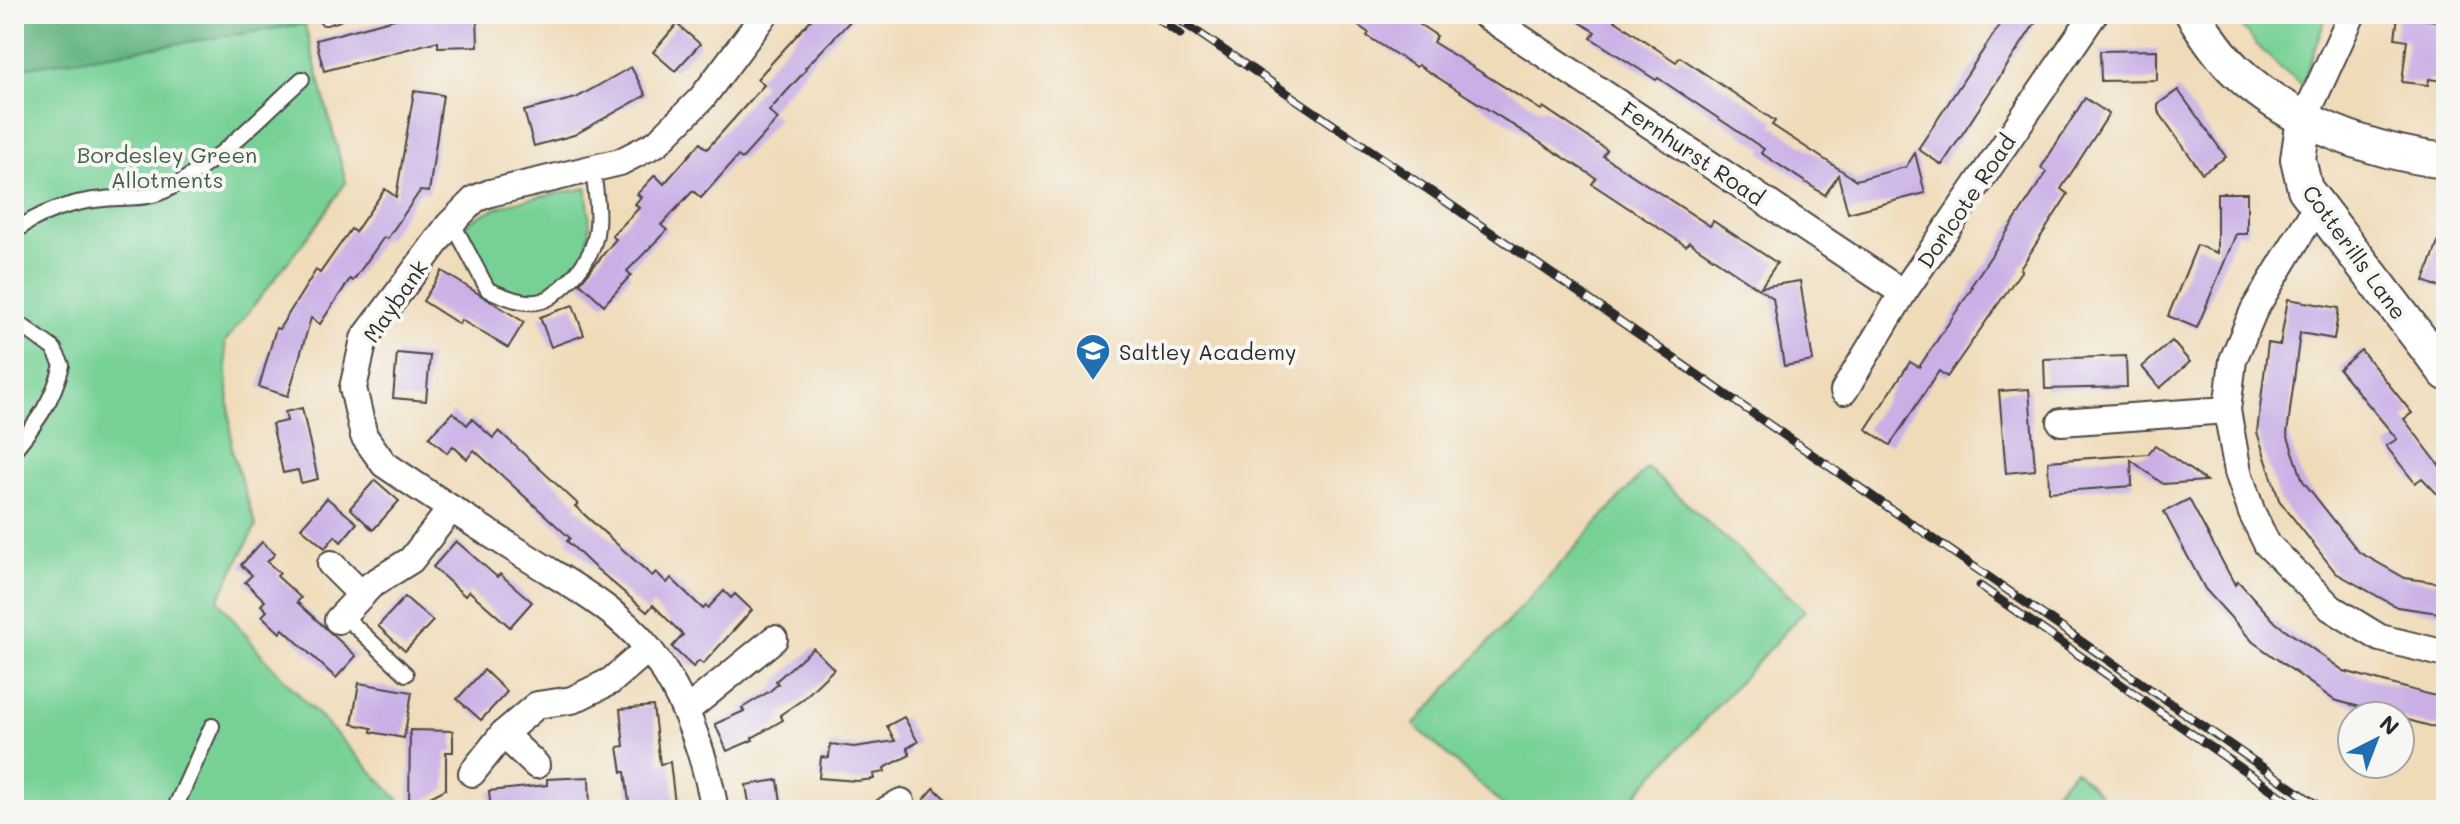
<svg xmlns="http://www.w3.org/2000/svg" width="2460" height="824" font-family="Mali,sans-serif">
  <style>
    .green { fill: #77d197; stroke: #517e61; stroke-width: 2 }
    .forest { fill: #61b380; stroke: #466f56; stroke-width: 2 }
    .building { fill: #c9afe6 }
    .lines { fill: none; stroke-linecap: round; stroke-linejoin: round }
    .service-casing { stroke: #494540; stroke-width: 18 }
    .minor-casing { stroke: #494540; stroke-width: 30 }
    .tertiary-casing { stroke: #494540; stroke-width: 38 }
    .service { stroke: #fff; stroke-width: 14 }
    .minor { stroke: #fff; stroke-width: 26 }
    .tertiary { stroke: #fff; stroke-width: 34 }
    .rail-casing { stroke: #2b2b2b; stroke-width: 9 }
    .rail { stroke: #f6f6f2; stroke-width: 6; stroke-dasharray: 18; stroke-linecap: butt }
    .labels { text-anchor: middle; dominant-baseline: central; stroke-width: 8; stroke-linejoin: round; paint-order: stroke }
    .street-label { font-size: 22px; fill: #2b2b2b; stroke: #f6f6f2 }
    .park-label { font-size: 22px; fill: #425d4b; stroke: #f6f6f2 }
    .poi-label { font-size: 22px; fill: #2b2b2b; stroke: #f6f6f2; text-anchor: start }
  </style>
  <rect width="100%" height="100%" fill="#f6f6f2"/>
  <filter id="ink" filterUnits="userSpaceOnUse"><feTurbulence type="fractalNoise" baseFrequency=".0125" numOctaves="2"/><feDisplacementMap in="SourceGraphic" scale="16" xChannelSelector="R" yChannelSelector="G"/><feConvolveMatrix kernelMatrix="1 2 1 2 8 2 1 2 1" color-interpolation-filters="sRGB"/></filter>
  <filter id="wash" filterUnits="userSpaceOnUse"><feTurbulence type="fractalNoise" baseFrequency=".006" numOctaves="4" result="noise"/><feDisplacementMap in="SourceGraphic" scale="32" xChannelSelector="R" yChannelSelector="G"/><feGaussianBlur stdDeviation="1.8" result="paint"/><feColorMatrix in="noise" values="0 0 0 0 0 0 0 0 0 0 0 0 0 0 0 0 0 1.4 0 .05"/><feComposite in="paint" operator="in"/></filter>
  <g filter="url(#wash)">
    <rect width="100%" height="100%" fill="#f0dbb9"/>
    <g class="green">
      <path d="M14,14H302L346,182L316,226L225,342L232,451L256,526L218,600L266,660L397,798L403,810H14Z"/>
      <path d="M2232,14H2327L2302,85C2275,65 2251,41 2232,14Z"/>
      <path d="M587,188C587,204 592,223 589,238C584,271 534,315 501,292C486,282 471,243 464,227C494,200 548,196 587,188Z"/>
      <path d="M1647,468L1805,610L1622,810H1508L1414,725Z"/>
      <path d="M2075,770L2117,810H2045L2040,806Z"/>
    </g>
    <path class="forest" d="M14,14H346L304,24L14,69Z"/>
    <g id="blocks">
      <g class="building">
        <path d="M413,14H477L478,46L438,47V41L324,71L316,40Z"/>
        <path d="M816,14H857L805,68L806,70L769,111L778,119L742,159L738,156L701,198L693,191L661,225L667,230L627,271L631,275L604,305L580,283L616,239L612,236L639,208L635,204L641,197L637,194L655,175L664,184L700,143L707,149L764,85L757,79Z"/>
        <path d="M1341,14H1404L1437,36L1433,42L1541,110L1543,107L1607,150L1603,156L1710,226L1713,221L1777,263L1761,287L1800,281L1813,361L1784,366L1773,298L1689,242L1686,246L1592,184L1596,178L1418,65L1416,67L1367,36L1369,33Z"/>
        <path d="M1567,14H1605L1676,62L1680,57L1775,121L1772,125L1856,180L1906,167L1915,153L1925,193L1848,213L1838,175L1825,195L1761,153L1764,149L1658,78L1656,80L1591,38L1595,32Z"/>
        <path d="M2007,14H2041L1942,165L1918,149Z"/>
        <path d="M2398,16L2446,22V77H2443V81L2429,79L2428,85L2402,82L2407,40L2395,38Z"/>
        <path d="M677,24L700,44L675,71L653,52Z"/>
        <path d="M2157,50V80L2101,81L2100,51Z"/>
        <path d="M631,67L646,95L574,135L534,146L524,111L576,98Z"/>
        <path d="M2178,90L2226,157L2202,173L2158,111V104Z"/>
        <path d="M414,91L443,95L429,192L420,191L387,239L384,237L353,281L350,279L320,324L311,318L288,396L259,387L276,328L279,329L316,270L320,273L351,229L355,232L385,189L396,197Z"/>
        <path d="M2085,98L2109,114L2061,189L2068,194L2020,269L2022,270L1947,377L1939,371L1890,445L1866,429L1910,362L1919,367L1973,287L1971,286L2047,172L2041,168Z"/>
        <path d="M2217,193H2247V234H2236L2197,328L2168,316L2197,245L2217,253Z"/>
        <path d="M2444,226H2446V290L2424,281Z"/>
        <path d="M442,271L524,322L508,348L461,320L459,324L423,301Z"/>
        <path d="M2288,299L2339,308L2334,339L2300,333L2287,434L2303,481L2359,552L2405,578L2446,584V614L2397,607L2336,573L2279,500L2257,432L2268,343L2280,345Z"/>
        <path d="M573,305L584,335L551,347L540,317Z"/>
        <path d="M2172,341L2190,362L2160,388L2142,367Z"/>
        <path d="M2361,350L2412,413L2404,419L2446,474V503L2422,478L2415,483L2386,446L2397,439L2339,369Z"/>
        <path d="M397,353L430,356L426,401L393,398Z"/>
        <path d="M2126,356L2127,387L2045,389L2044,359Z"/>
        <path d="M2029,389L2035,470L2006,473L1999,391Z"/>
        <path d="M302,408L318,479L301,483L298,470L283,473L272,424L287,421L285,412Z"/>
        <path d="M453,412L467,425L472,419L493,438L499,431L578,504L575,506L652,576L656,572L667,583L671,578L703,609L706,606L708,608L724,591L731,598L735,594L752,610L703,664L699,661L693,667L672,647L683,635L653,605L647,612L591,564L567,541L570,538L474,450L467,459L453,446L447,453L429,437Z"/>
        <path d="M2155,445L2206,481L2163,484L2131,460L2132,486L2049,492L2048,461L2148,454Z"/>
        <path d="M375,480L399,501L373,530L350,508Z"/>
        <path d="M327,498L357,523L341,542L335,536L325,548L301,528Z"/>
        <path d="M2189,499L2235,585L2238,581L2276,623L2344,671L2431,695L2446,696V727L2430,726L2334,700L2253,642L2205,589L2164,512Z"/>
        <path d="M456,541L497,577L500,574L532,602L510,627L469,591L465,596L433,567Z"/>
        <path d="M262,542L275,554L267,562L280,573L277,576L301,598L297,602L356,656L336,678L283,629L280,633L262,616L267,611L261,605L265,601L245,582L252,575L241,565Z"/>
        <path d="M405,597L433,621L405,651L378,626Z"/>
        <path d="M813,648L834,669L802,700L780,715L783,720L752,738L753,740L727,751L715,724L744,711L742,708L770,691L778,684L776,681Z"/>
        <path d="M484,670L507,692L481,720L457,699Z"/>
        <path d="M359,683L412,692L404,738L371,732L372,728L352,724Z"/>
        <path d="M653,706L660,764L670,762L675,804L649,807V810H630L625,772H622L618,747L624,746L620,709Z"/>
        <path d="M904,717L918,742L907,748L910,755L884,768L885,772L873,774L874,779L857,781L819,778L821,757L829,758L830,744L854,747L895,741L887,726Z"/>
        <path d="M410,730L453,731V752H446V789L409,808Z"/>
        <path d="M589,777L590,810H491L489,791L547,785V779Z"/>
        <path d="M778,780L782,810H755L753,802L749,803L746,785Z"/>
        <path d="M934,788L957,810H915Z"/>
      </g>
    </g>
  </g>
  <g filter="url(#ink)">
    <use href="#blocks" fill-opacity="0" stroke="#494540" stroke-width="2"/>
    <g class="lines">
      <defs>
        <g id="service">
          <path d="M325,17L336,14"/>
          <path d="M452,222L488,290C502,295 520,304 536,302C549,301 557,292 567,283C605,247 599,218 593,170"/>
          <path d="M14,233C35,213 75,201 104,199C129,196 146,201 170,188C220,161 260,117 302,79"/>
          <path d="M14,320L54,349L62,365C53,401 37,422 14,450"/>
          <path d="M343,615L406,674"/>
          <path d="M174,810L212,726"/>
        </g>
        <g id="minor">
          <path d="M1484,14L1903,293"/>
          <path d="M2304,119L2352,14"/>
          <path d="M2317,206L2254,310L2233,360L2227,410L2238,472L2252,513L2267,544L2331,608L2380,638L2446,654"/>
          <path d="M1844,391L1903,293L2094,14"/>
          <path d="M2061,422L2227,410"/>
          <path d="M331,564L362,595"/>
          <path d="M338,620L371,585L411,560L451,509"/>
          <path d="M687,710L774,639"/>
          <path d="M503,734L536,765"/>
          <path d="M472,773L503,734L537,705L572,700L611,681L648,649"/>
          <path d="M715,810C704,752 685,695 648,648C617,609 569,584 527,557C479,527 431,496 384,464L364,436L353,388L364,339L449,225L475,199L490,193L620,162L657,143L702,98L765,14"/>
          <path d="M887,810L901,802"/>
        </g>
        <g id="tertiary">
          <path d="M2193,14C2205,33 2218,53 2234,69C2288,122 2371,152 2446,161"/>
          <path d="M2304,119L2298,159L2305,189L2446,373"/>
        </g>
      </defs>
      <use href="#service" class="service-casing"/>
      <use href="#minor" class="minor-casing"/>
      <use href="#tertiary" class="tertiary-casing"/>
      <use href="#service" class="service"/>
      <use href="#minor" class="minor"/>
      <use href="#tertiary" class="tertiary"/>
      <defs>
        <g id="rail">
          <path d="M1151,14L1180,34"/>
          <path d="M1171,14L1571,287L2324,810"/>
          <path d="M1980,586L2301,810"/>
        </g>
      </defs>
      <use href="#rail" class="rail-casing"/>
      <use href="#rail" class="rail"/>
    </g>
  </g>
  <defs>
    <symbol id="school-pin" viewBox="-11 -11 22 30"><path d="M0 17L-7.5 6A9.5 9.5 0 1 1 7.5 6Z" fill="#1f6fb2" stroke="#f6f6f2"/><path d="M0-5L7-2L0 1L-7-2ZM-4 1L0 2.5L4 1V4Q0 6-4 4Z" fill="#fff"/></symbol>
  </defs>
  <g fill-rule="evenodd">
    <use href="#school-pin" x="1073" y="331" width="40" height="54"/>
  </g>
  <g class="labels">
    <g class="street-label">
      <text transform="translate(1693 153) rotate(34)">Fernhurst Road</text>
      <text transform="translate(1966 201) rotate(-56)">Dorlcote Road</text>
      <text transform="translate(2355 252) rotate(54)">Cotterills Lane</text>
      <text transform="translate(395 301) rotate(-55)">Maybank</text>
    </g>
    <g class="park-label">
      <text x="167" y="154">Bordesley Green<tspan x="167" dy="25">Allotments</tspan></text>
    </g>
    <g class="poi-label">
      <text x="1119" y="351">Saltley Academy</text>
    </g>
  </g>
  <rect width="2460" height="824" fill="none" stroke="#f6f6f2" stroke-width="48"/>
  <g transform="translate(2376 740) rotate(42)"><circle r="38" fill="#f6f6f2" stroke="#a5a5a2" stroke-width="2"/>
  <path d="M0-6L14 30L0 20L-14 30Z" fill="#1f6fb2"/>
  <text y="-12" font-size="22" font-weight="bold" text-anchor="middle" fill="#2b2b2b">N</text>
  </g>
</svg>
